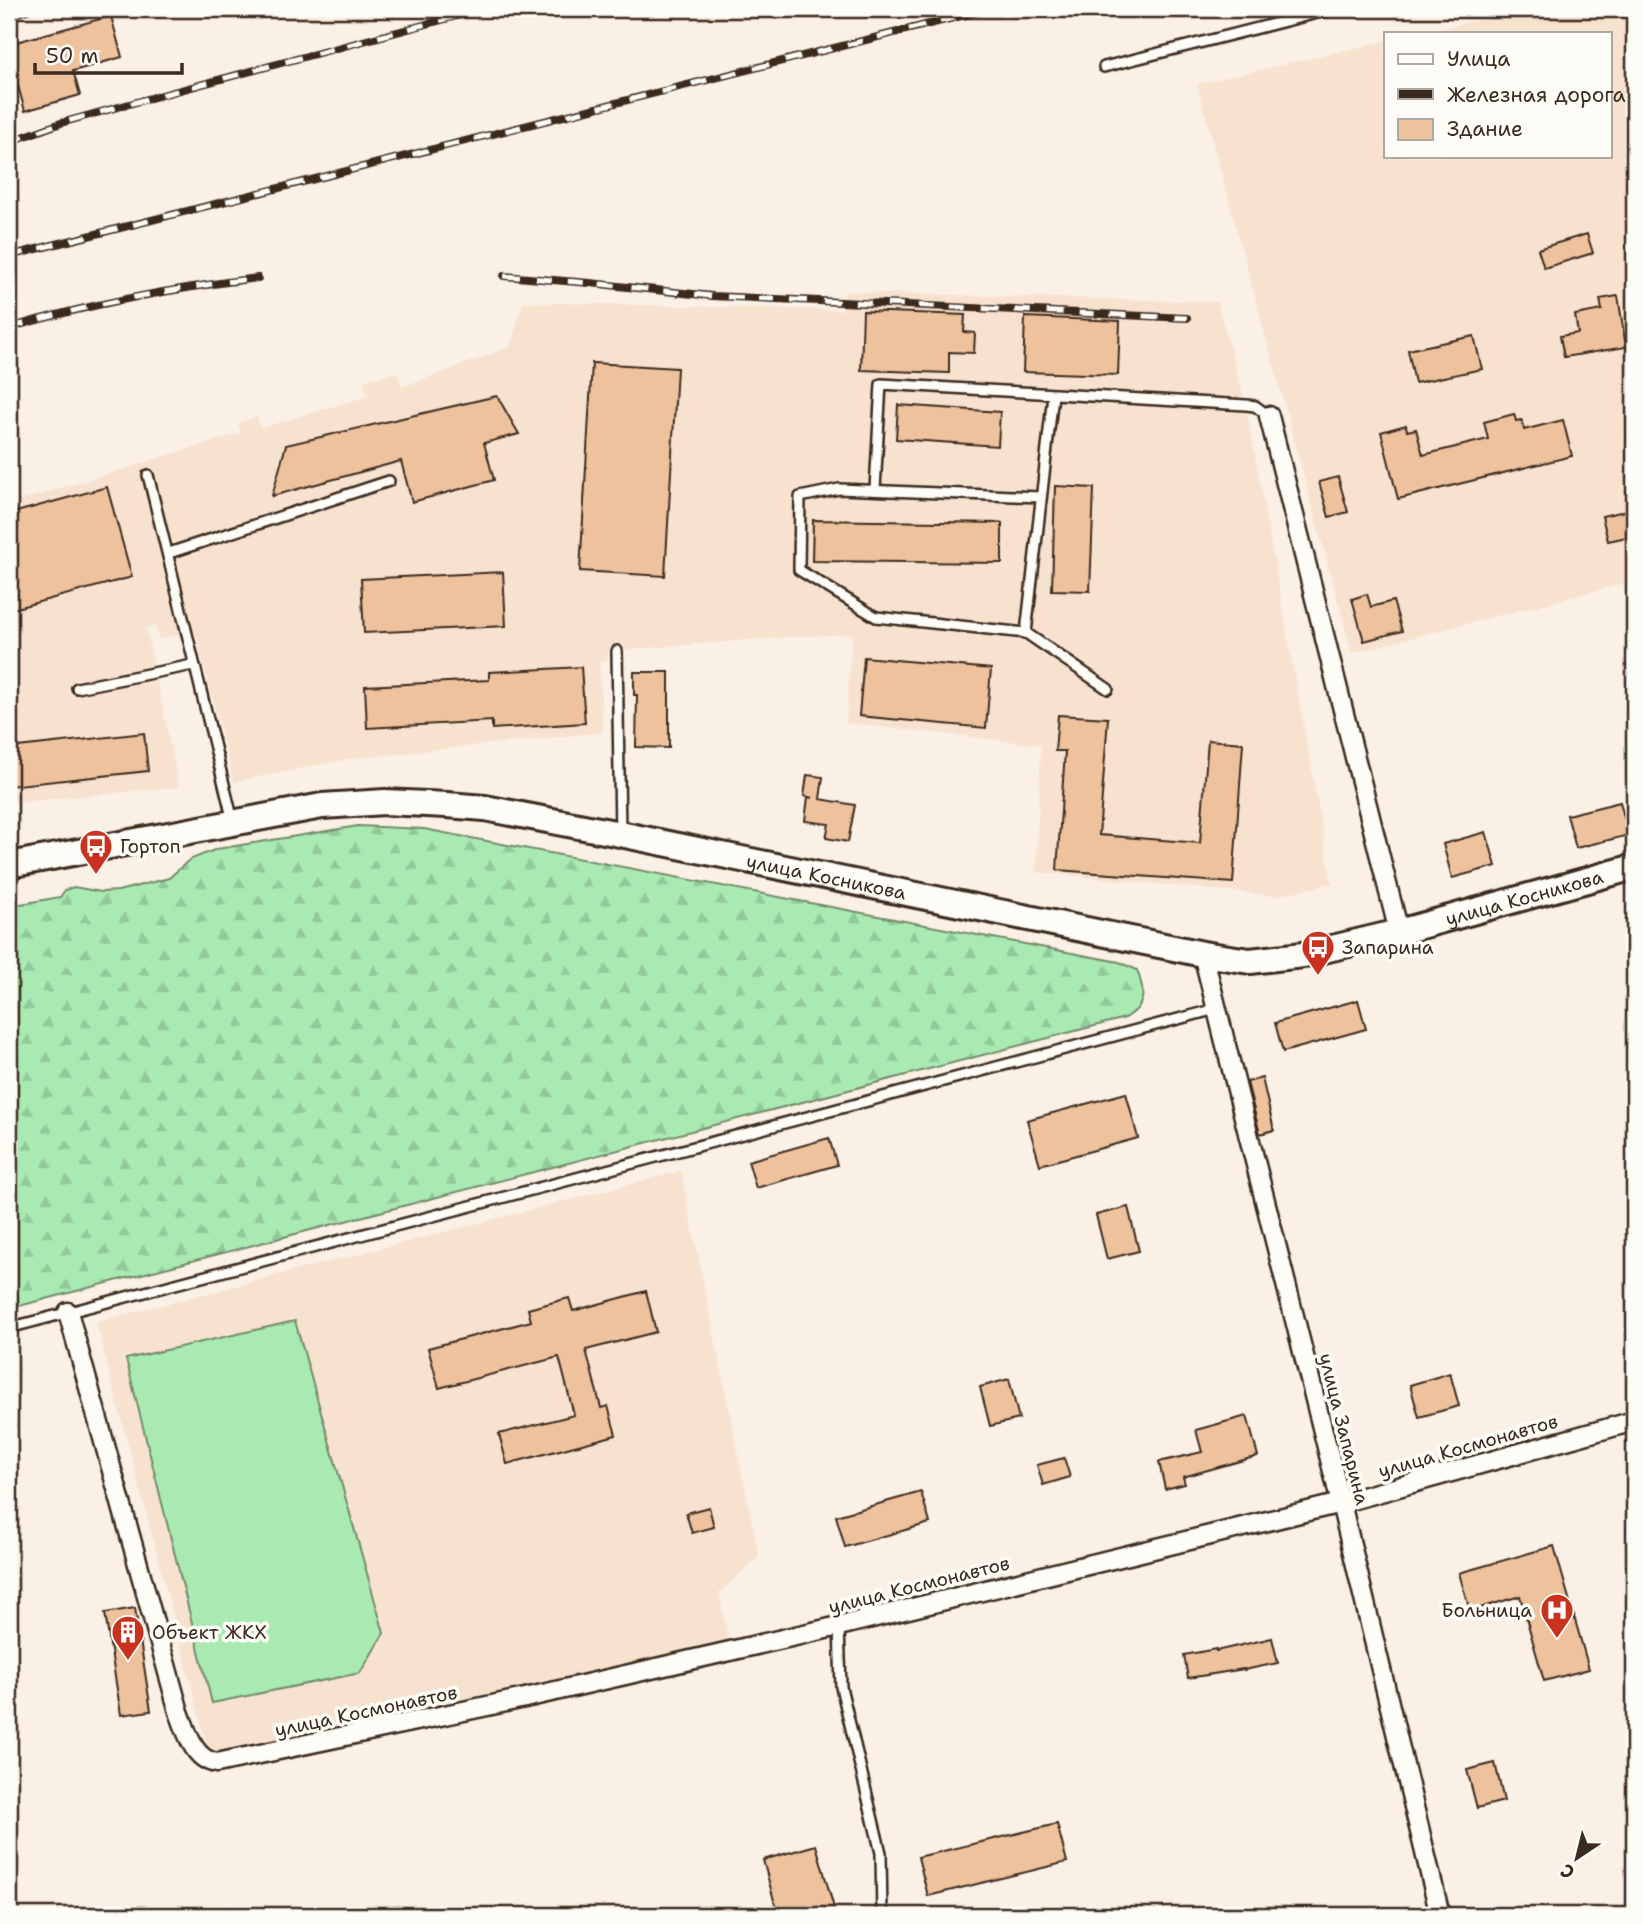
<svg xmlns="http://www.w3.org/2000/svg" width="1643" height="1924" font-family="'Shantell Sans',sans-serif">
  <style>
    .built { fill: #f7e2d0 }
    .forest { fill: url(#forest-firs); stroke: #728a68; stroke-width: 2 }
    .pitch { fill: #a9eab3; stroke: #728a68; stroke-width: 2 }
    .building { fill: #efc29e; stroke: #3b2a1e; stroke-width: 2 }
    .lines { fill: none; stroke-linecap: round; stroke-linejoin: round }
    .lane-casing { stroke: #3b2a1e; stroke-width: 14 }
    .street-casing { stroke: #3b2a1e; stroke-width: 23 }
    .secondary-casing { stroke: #3b2a1e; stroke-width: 30 }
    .lane { stroke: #fdfcf7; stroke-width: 9 }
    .street { stroke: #fdfcf7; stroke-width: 18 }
    .secondary { stroke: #fdfcf7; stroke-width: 24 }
    .rail-casing { stroke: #3b2a1e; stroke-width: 8 }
    .rail { stroke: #fdfcf7; stroke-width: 5; stroke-dasharray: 16; stroke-linecap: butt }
    .labels { text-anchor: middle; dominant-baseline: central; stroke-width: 7; stroke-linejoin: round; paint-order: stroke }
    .poi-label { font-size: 19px; fill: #3b2a1e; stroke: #fdfcf7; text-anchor: start }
    .street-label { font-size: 19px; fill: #3b2a1e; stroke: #fdfcf7 }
  </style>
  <defs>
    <pattern id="forest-firs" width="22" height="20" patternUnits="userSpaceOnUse" patternTransform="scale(1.75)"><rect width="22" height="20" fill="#a9eab3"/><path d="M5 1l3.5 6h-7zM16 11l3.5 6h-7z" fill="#92c99a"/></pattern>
  </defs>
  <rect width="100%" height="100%" fill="#faf0e5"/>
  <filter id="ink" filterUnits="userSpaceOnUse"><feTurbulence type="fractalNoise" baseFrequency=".0143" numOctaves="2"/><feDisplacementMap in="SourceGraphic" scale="14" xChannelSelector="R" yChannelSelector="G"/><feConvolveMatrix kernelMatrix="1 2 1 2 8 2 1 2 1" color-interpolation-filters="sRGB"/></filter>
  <g filter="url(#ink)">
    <g class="built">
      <path d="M1529,9H1634V581L1352,653L1197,84L1386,41V156H1610V33H1421Z"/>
      <path d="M844,292L1217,302L1246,405L1332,883L1276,896L1036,872L1041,745L846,723L852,634L789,637L608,651V659L599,662L603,732L348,759L234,782L195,632L159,639L155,625L146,628L179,787L9,803V504L241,433L238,423L257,417L261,428L368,396L363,381L397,372L402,387L510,347L523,302L842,310Z"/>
      <path d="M681,1171L759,1557L719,1593L729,1644L210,1757L96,1322Z"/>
    </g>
    <path class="forest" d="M358,826L424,829L1119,962L1137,970C1145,991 1147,1006 1125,1018L19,1306L9,1248V906L60,897L65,890L74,887L101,892L118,891L169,878L189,860L217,849Z"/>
    <path class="pitch" d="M295,1321L384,1633L360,1673L212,1703L126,1359Z"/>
    <g class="building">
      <path d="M111,16L122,57L73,71L80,95L25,111L13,68L9,69V44Z"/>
      <path d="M1587,234L1593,253L1544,268L1538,249Z"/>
      <path d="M1618,296L1626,347L1564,357L1560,336L1578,333L1575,315L1602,310L1600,299Z"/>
      <path d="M863,311L965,315L964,332L975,333L974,353L949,352V373L861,370Z"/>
      <path d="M1025,317L1120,321L1118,375L1023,372Z"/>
      <path d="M1474,336L1482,369L1415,383L1408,350Z"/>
      <path d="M592,363L677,368L665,576L580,571Z"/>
      <path d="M497,396L519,434L484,443L494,480L412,502L401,461L272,496L286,445Z"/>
      <path d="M898,405L1000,412L998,446L896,439Z"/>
      <path d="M1514,414L1516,421L1522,420L1524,430L1563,420L1572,456L1398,499L1381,432L1406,425L1407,431L1416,429L1423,455L1488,439L1484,422Z"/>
      <path d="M1338,477L1348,512L1329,517L1319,482Z"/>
      <path d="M1055,486L1094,488L1090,591L1052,590Z"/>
      <path d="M107,487L132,577L9,610V514Z"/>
      <path d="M1634,509V531L1626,532L1627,537L1608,541L1602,516Z"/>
      <path d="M813,520L1002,523V563L812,561Z"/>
      <path d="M503,572L506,626L364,633L361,579Z"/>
      <path d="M1367,594L1371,607L1393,601L1402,631L1364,641L1352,599Z"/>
      <path d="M864,657L991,669L986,728L859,716Z"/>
      <path d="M581,667L585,723L492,729V721L367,728L365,686L489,680V672Z"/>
      <path d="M634,672H669V748L636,747L637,695H634Z"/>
      <path d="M1058,715L1108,718L1099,835L1200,843L1208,740L1243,743L1233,883L1057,870L1065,751H1055Z"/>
      <path d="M144,733L148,771L9,786V748Z"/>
      <path d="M807,775L823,777L820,799L855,805L848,842L826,838L829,824L805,821L808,797L813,798L804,796Z"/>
      <path d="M1620,802L1629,835L1576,848L1567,815Z"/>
      <path d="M1486,832L1496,866L1452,878L1443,844Z"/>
      <path d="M1358,1000L1366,1029L1283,1052L1275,1023Z"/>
      <path d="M1262,1078L1274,1130L1260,1134L1247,1082Z"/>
      <path d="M1126,1093L1138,1138L1040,1165L1027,1120Z"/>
      <path d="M829,1138L837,1165L756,1188L748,1161Z"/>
      <path d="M1128,1207L1139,1251L1107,1259L1096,1215Z"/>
      <path d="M646,1291L656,1332L586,1350L601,1408L608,1406L616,1435L507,1464L499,1434L574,1415L559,1357L439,1388L428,1348L531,1321L528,1309L569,1298L573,1311Z"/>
      <path d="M1450,1373L1459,1406L1419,1417L1410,1385Z"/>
      <path d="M1009,1379L1019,1419L990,1426L980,1387Z"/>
      <path d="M1247,1416L1258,1456L1183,1477L1185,1484L1165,1489L1159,1462L1202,1452L1196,1430Z"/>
      <path d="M1064,1458L1070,1477L1043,1485L1037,1465Z"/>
      <path d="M921,1492L930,1523L845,1547L836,1516Z"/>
      <path d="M709,1507L714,1527L692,1533L686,1513Z"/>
      <path d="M1554,1546L1589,1669L1544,1681L1520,1596L1470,1611L1459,1573Z"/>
      <path d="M135,1608L151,1711L121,1715L105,1613Z"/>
      <path d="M1272,1638L1278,1663L1244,1670V1669L1188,1678L1184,1655L1216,1649V1651Z"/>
      <path d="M1495,1763L1504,1801L1477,1808L1467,1770Z"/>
      <path d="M1057,1824L1067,1862L928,1896L918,1857Z"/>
      <path d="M816,1845L836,1915H778L763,1860Z"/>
    </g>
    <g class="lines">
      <defs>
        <g id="lane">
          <path d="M1104,67L1333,9"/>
          <path d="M148,475L233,821"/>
          <path d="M875,489L881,384L1246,405L1255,406L1269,416"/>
          <path d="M1041,497L839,489L800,497L799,570L876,617L1026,633L1053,395"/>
          <path d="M169,553L389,481"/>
          <path d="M1026,633L1108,689"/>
          <path d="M617,651L620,832"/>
          <path d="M77,688L193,665"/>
          <path d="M9,1328L1216,1009"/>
          <path d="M839,1626L841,1687L881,1853L882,1915"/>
        </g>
        <g id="street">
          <path d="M1269,416L1399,932"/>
          <path d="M1203,954L1341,1503L1440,1915"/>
          <path d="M68,1312L179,1712C187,1732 193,1760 217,1763L525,1698L839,1626L1341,1503L1634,1421"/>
        </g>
        <g id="secondary">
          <path id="s1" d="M9,865L322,806L385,802L447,805L485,808L620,834L1203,954L1250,961L1303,955L1399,932L1634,867"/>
        </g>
      </defs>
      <use href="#lane" class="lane-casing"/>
      <use href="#street" class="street-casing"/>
      <use href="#secondary" class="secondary-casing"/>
      <use href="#lane" class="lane"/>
      <use href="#street" class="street"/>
      <use href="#secondary" class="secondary"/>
      <defs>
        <g id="rail">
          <path d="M9,16L30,9"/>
          <path d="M9,142L61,123L158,96L483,9"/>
          <path d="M9,256L989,9"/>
          <path d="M504,276L590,283L712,296L1187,318"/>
          <path d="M9,328C90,304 174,288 258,278"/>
        </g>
      </defs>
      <use href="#rail" class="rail-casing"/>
      <use href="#rail" class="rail"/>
    </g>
  </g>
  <defs>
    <symbol id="bus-pin" viewBox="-11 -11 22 30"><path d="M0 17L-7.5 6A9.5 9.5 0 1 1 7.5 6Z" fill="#c8321e" stroke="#fdfcf7"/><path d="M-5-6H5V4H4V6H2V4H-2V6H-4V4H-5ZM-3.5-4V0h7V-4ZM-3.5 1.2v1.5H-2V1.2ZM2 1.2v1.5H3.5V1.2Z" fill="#fff"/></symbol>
    <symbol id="hospital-pin" viewBox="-11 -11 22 30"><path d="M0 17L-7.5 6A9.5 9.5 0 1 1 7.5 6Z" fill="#c8321e" stroke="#fdfcf7"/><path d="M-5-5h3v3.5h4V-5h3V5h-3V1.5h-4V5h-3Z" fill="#fff"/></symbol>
    <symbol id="building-pin" viewBox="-11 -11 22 30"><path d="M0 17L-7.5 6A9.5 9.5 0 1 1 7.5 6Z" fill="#c8321e" stroke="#fdfcf7"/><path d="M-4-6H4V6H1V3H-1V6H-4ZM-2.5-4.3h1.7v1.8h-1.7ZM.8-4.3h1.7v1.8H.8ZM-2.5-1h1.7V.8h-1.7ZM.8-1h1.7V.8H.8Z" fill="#fff"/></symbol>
  </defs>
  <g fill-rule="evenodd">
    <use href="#bus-pin" x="77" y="827" width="38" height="52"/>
    <use href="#bus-pin" x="1299" y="928" width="38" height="52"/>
    <use href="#hospital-pin" x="1538" y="1591" width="38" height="52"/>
    <use href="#building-pin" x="109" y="1613" width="38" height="52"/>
  </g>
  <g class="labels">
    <g class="poi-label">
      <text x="120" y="846">Гортоп</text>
      <text x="1342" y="947">Запарина</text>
      <text x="1532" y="1610" text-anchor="end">Больница</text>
      <text x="152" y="1632">Объект ЖКХ</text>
    </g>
    <g class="street-label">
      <text stroke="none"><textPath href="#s1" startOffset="830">улица Косникова</textPath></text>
      <text stroke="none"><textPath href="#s1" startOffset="1544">улица Косникова</textPath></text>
      <text transform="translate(1344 1429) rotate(76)">улица Запарина</text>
      <text transform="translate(1468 1446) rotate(-16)">улица Космонавтов</text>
      <text transform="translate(919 1585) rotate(-14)">улица Космонавтов</text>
      <text transform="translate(366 1711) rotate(-12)">улица Космонавтов</text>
    </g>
  </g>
  <rect width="1643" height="1924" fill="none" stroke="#fdfcf7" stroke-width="35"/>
  <rect x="18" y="18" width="1608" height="1889" fill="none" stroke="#3b2a1e" stroke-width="2.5" filter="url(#ink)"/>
  <rect x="1384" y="32" width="228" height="126" fill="#fdfcf7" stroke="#afa8a0" stroke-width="2"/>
  <rect x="1398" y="54" width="35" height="10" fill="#fdfcf7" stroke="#afa8a0" stroke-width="2"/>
  <text x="1447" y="66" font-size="21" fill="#3b2a1e">Улица</text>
  <rect x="1398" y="89" width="35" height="10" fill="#3b2a1e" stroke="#afa8a0" stroke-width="2"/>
  <text x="1447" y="102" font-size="21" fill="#3b2a1e">Железная дорога</text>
  <rect x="1398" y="119" width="35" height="21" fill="#efc29e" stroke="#afa8a0" stroke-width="2"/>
  <text x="1447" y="136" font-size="21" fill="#3b2a1e">Здание</text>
  <g transform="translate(1577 1858) rotate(215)" stroke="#fdfcf7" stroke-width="5" paint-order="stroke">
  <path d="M0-5L12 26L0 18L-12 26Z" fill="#3b2a1e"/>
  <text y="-10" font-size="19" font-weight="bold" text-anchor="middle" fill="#3b2a1e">С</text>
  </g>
  <path d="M35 63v10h147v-10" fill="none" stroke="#3b2a1e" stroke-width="3.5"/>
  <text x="46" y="63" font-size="21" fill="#3b2a1e" stroke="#fdfcf7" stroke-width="5" paint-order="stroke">50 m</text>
</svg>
